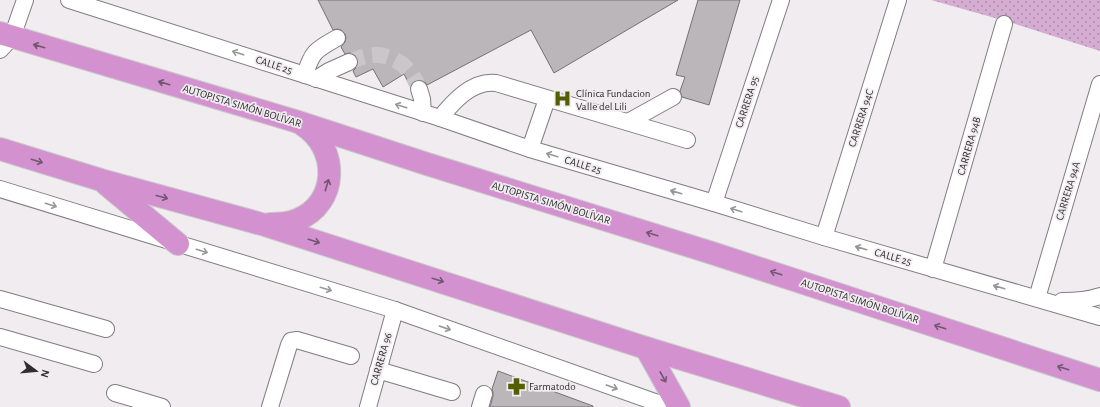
<svg xmlns="http://www.w3.org/2000/svg" width="1100" height="407" font-family="'Alegreya Sans',sans-serif">
  <style>
    .park { fill: url(#park-dots) }
    .building { fill: #bab6b9; stroke: #757175 }
    .lines { fill: none; stroke-linecap: round; stroke-linejoin: round }
    .minor-tunnel { stroke: #cac6ca; stroke-width: 16; stroke-dasharray: 16 8; stroke-linecap: butt }
    .minor-casing { stroke: #817d81; stroke-width: 18 }
    .highway-casing { stroke: #c9c9c9; stroke-width: 24 }
    .minor { stroke: #fff; stroke-width: 16 }
    .highway { stroke: #d392cf; stroke-width: 22 }
    .oneway { stroke: #715770 }
    .oneway2 { stroke: #989798 }
    .labels { text-anchor: middle; dominant-baseline: central; stroke-width: 3.5; stroke-linejoin: round; paint-order: stroke }
    .street-label { font-size: 11px; fill: #302f30; stroke: #f0ecf0 }
    .poi-label { font-size: 11px; fill: #302f30; stroke: #f0ecf0; text-anchor: start }
  </style>
  <defs>
    <pattern id="park-dots" width="8" height="8" patternUnits="userSpaceOnUse"><rect width="8" height="8" fill="#d5add2"/><path d="M2 2h.1M6 6h.1" fill="none" stroke="#ad8dab" stroke-width="1.8" stroke-linecap="round"/></pattern>
  </defs>
  <rect width="100%" height="100%" fill="#f0ecf0"/>
  <path class="park" d="M931,0H1100V51L1009,22Z"/>
  <g class="building">
    <path d="M318,0H678L554,73L531,30L427,85L425,82L422,80H417L412,82L410,86L404,74L383,87L373,69L356,77L353,71L356,68L358,63L357,58L355,55L350,53L345,54L341,47L345,42L346,38L345,34L341,30L337,29L333,30Z"/>
    <path d="M698,0H740L709,105L682,97L680,91L685,77L676,75Z"/>
    <path d="M498,371L593,406V407H490L493,396V392L492,389Z"/>
  </g>
  <g class="lines">
    <path class="minor-tunnel" d="M349,62C355,60 361,57 367,56C391,51 412,67 419,89"/>
    <defs>
      <g id="minor">
        <path d="M69,0L305,75L440,118L530,149L714,203L824,237L1100,317"/>
        <path d="M0,50L12,37L25,0"/>
        <path d="M305,75C312,51 316,50 337,38"/>
        <path d="M316,79L329,71L349,62"/>
        <path d="M419,89L422,99L423,113"/>
        <path d="M440,118C453,102 472,80 496,83L687,140"/>
        <path d="M628,122L673,97"/>
        <path d="M530,149L547,99"/>
        <path d="M0,189L395,310L669,407"/>
        <path d="M714,203L781,0"/>
        <path d="M824,237L898,0"/>
        <path d="M933,269L1004,24"/>
        <path d="M1037,298L1100,84"/>
        <path d="M0,299L106,329"/>
        <path d="M1062,301C1075,301 1088,300 1100,296"/>
        <path d="M0,337L94,364"/>
        <path d="M378,370L452,392"/>
        <path d="M115,393L162,407"/>
        <path d="M270,407L289,345L291,341L297,340L351,356"/>
        <path d="M368,407L395,310"/>
        <path d="M480,407L484,394"/>
      </g>
      <g id="highway">
        <path d="M0,33L295,121L427,164L712,253L1100,380"/>
        <path d="M0,149L101,180L265,225L646,348L839,407"/>
        <path d="M106,184L178,244"/>
        <path d="M270,224C279,224 288,224 297,220C338,204 340,149 303,125"/>
        <path d="M646,348L679,407"/>
      </g>
    </defs>
    <use href="#minor" class="minor-casing"/>
    <use href="#highway" class="highway-casing"/>
    <use href="#minor" class="minor"/>
    <use href="#highway" class="highway"/>
  </g>
  <defs><path id="oneway-shaft" d="M-6 0H5M1.5-3L5.5 0L1.5 3" fill="none" stroke-width="1.6" stroke-linecap="round" stroke-linejoin="round"/></defs>
  <g class="oneway">
    <use href="#oneway-shaft" transform="translate(39 46) rotate(-164)"/>
    <use href="#oneway-shaft" transform="translate(164 83) rotate(-164)"/>
    <use href="#oneway-shaft" transform="translate(37 161) rotate(17)"/>
    <use href="#oneway-shaft" transform="translate(327 185) rotate(-73)"/>
    <use href="#oneway-shaft" transform="translate(162 197) rotate(15)"/>
    <use href="#oneway-shaft" transform="translate(652 234) rotate(-163)"/>
    <use href="#oneway-shaft" transform="translate(314 241) rotate(18)"/>
    <use href="#oneway-shaft" transform="translate(776 273) rotate(-162)"/>
    <use href="#oneway-shaft" transform="translate(438 280) rotate(18)"/>
    <use href="#oneway-shaft" transform="translate(940 327) rotate(-162)"/>
    <use href="#oneway-shaft" transform="translate(1063 368) rotate(-162)"/>
    <use href="#oneway-shaft" transform="translate(663 377) rotate(61)"/>
  </g>
  <g class="oneway2">
    <use href="#oneway-shaft" transform="translate(238 53) rotate(-162)"/>
    <use href="#oneway-shaft" transform="translate(401 106) rotate(-162)"/>
    <use href="#oneway-shaft" transform="translate(552 155) rotate(-163)"/>
    <use href="#oneway-shaft" transform="translate(676 192) rotate(-164)"/>
    <use href="#oneway-shaft" transform="translate(51 205) rotate(17)"/>
    <use href="#oneway-shaft" transform="translate(736 210) rotate(-163)"/>
    <use href="#oneway-shaft" transform="translate(861 248) rotate(-164)"/>
    <use href="#oneway-shaft" transform="translate(202 251) rotate(17)"/>
    <use href="#oneway-shaft" transform="translate(999 287) rotate(-164)"/>
    <use href="#oneway-shaft" transform="translate(326 289) rotate(17)"/>
    <use href="#oneway-shaft" transform="translate(445 328) rotate(19)"/>
    <use href="#oneway-shaft" transform="translate(612 387) rotate(20)"/>
  </g>
  <defs>
    <symbol id="hospital-bare" viewBox="-9 -9 18 18"><path d="M-5-5h3v3.5h4V-5h3V5h-3V1.5h-4V5h-3Z" fill="#525f00" stroke="#f0ecf0" stroke-width="2.5" paint-order="stroke"/></symbol>
    <symbol id="pharmacy-bare" viewBox="-9 -9 18 18"><path d="M-2-6h4v4h4v4h-4v4h-4v-4h-4v-4h4Z" fill="#525f00" stroke="#f0ecf0" stroke-width="2.5" paint-order="stroke"/></symbol>
  </defs>
  <g fill-rule="evenodd">
    <use href="#hospital-bare" x="550" y="86" width="25" height="25"/>
    <use href="#pharmacy-bare" x="504" y="374" width="25" height="25"/>
  </g>
  <g class="labels">
    <g class="street-label">
      <text transform="translate(274 65) rotate(18)">CALLE 25</text>
      <text transform="translate(747 102) rotate(-72)">CARRERA 95</text>
      <text transform="translate(242 106) rotate(17)">AUTOPISTA SIMÓN BOLÍVAR</text>
      <text transform="translate(861 118) rotate(-72)">CARRERA 94C</text>
      <text transform="translate(969 146) rotate(-74)">CARRERA 94B</text>
      <text transform="translate(583 165) rotate(17)">CALLE 25</text>
      <text transform="translate(1068 191) rotate(-73)">CARRERA 94A</text>
      <text transform="translate(551 203) rotate(17)">AUTOPISTA SIMÓN BOLÍVAR</text>
      <text transform="translate(893 257) rotate(16)">CALLE 25</text>
      <text transform="translate(860 301) rotate(18)">AUTOPISTA SIMÓN BOLÍVAR</text>
      <text transform="translate(381 359) rotate(-74)">CARRERA 96</text>
    </g>
    <g class="poi-label">
      <text x="576" y="93">Clínica Fundacion<tspan x="576" dy="13">Valle del Lili</tspan></text>
      <text x="529" y="386">Farmatodo</text>
    </g>
  </g>
  <g transform="translate(36 371) rotate(106)" stroke="#f0ecf0" stroke-width="3" paint-order="stroke">
  <path d="M0-3L7 15L0 10L-7 15Z" fill="#302f30"/>
  <text y="-6" font-size="11" font-weight="bold" text-anchor="middle" fill="#302f30">N</text>
  </g>
</svg>
